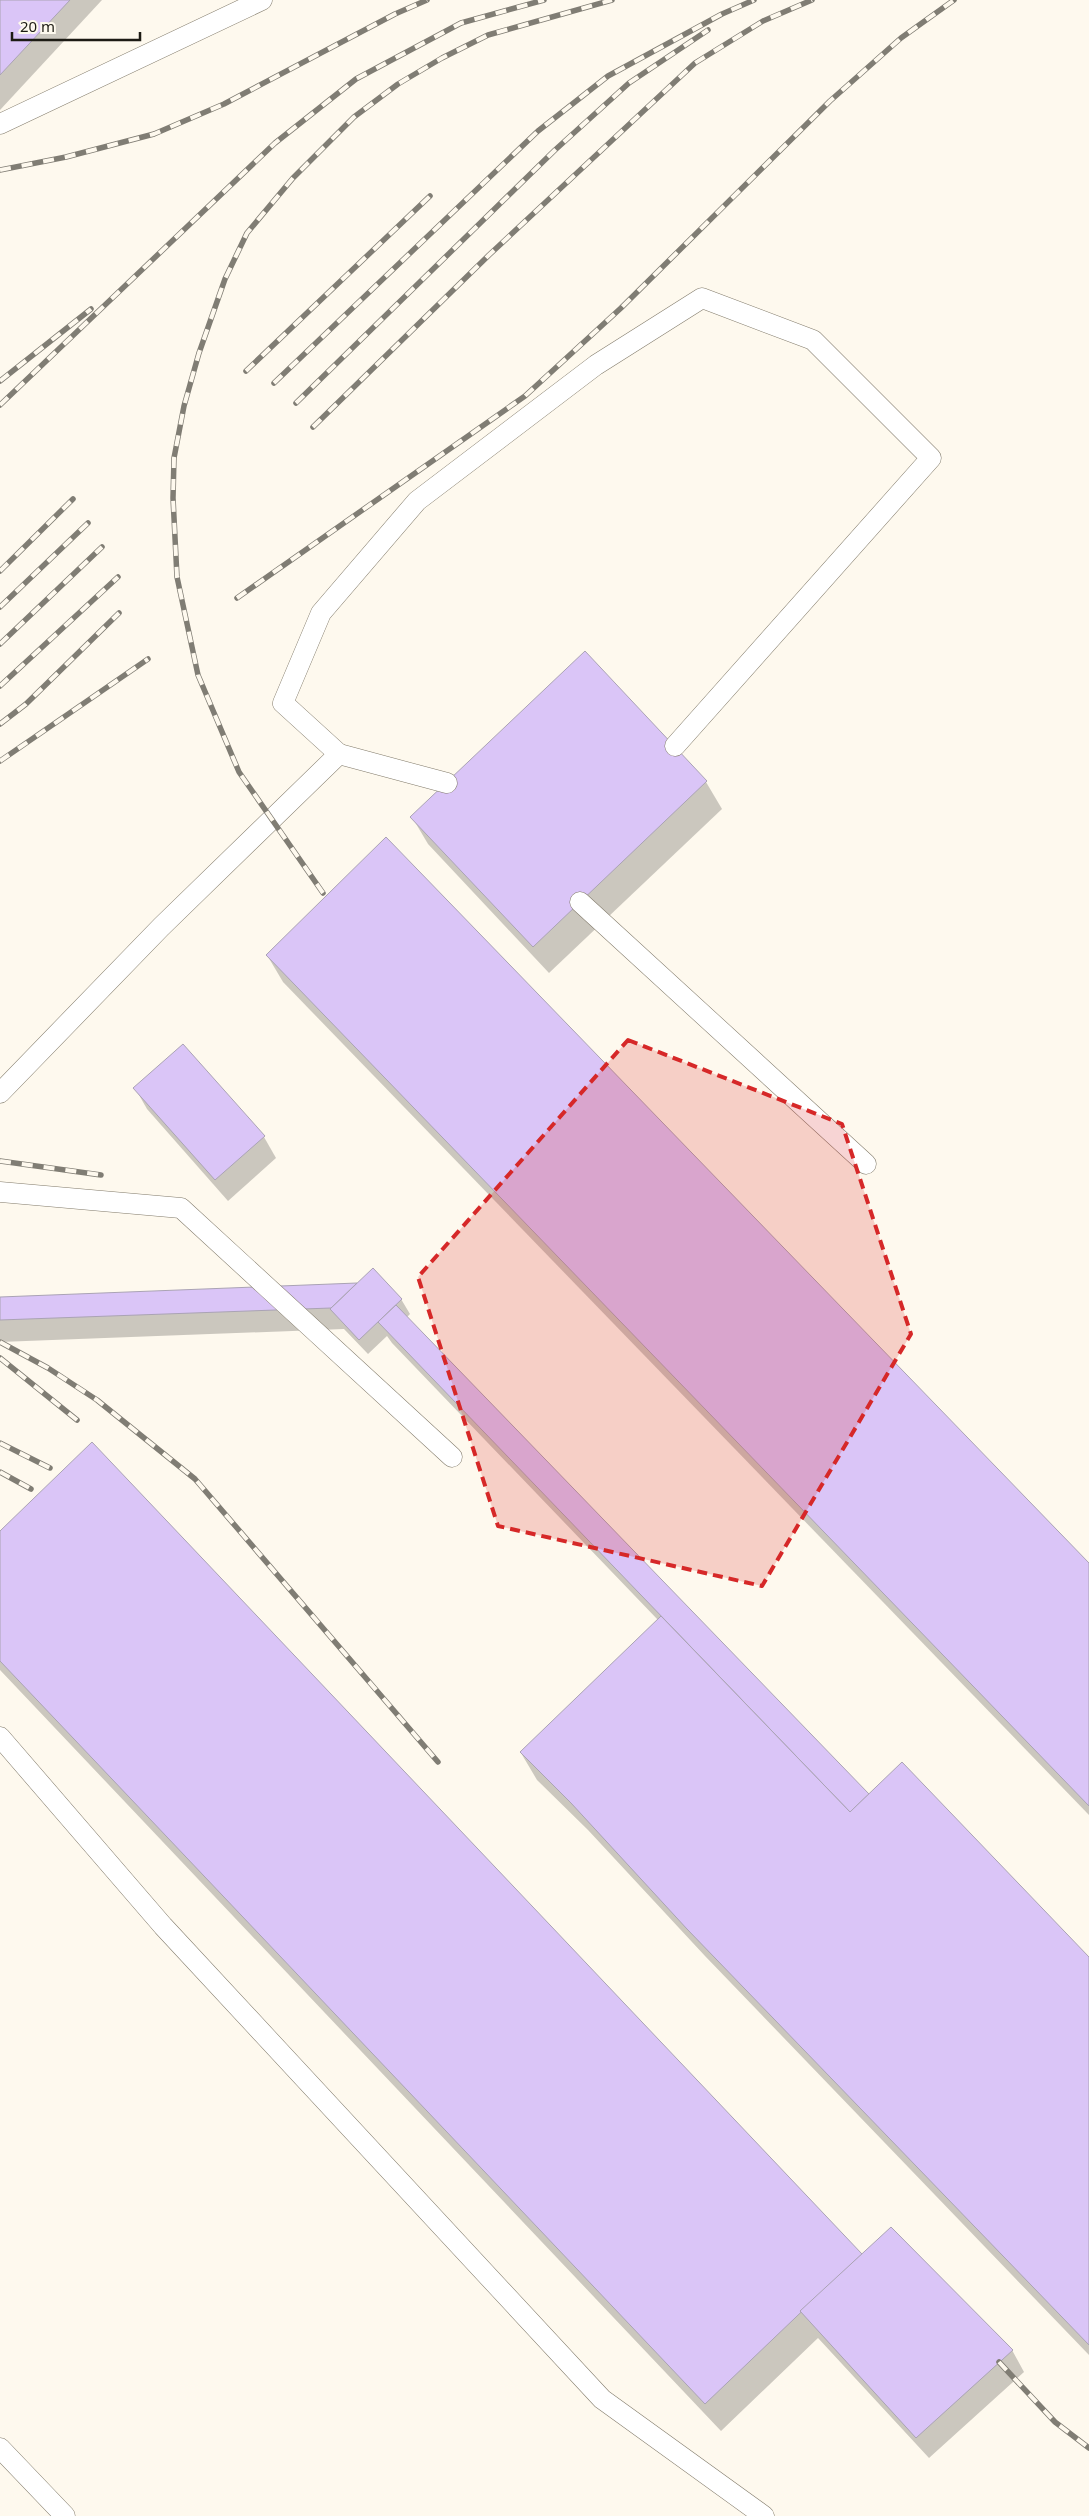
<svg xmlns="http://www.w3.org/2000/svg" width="1089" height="2516" font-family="'Noto Sans',sans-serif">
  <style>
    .shadow { fill: #0003 }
    .building { fill: #dac5f7; stroke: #aaa3b4 }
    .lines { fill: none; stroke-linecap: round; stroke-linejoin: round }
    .service-casing { stroke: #827b6b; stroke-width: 21 }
    .service { stroke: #fff; stroke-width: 20 }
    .rail-casing { stroke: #807d74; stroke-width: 5.5 }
    .rail { stroke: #fef9ee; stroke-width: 4; stroke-dasharray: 11; stroke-linecap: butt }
    .marked { fill: #d62828; fill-opacity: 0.2; stroke: #d62828; stroke-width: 4; stroke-dasharray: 10 6; stroke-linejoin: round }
  </style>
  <rect width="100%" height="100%" fill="#fef9ee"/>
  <g class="shadow">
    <path d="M0,0H102L0,110Z"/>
    <path d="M585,653L706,782L722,809L549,973L428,844L412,817Z"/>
    <path d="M267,955L1089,1565V1815L283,982Z"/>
    <path d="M135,1088L264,1137L276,1158L228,1201L147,1109Z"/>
    <path d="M357,1284L401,1299L410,1314L407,1317L868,1794L1089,1959V2355L705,1956L588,1830L537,1780L521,1753L658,1620L392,1343L387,1336L368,1354L344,1329L0,1342V1298Z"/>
    <path d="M0,1533L861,2254L1012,2350L1024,2372L929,2458L818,2338L721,2431L0,1670Z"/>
  </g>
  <g class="building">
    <path d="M0,0H70L0,75Z"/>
    <path d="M585,651L707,781L533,947L410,817Z"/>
    <path d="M386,837L1089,1563V1806L266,955Z"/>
    <path d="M183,1044L265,1136L215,1180L133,1088Z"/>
    <path d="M373,1268L402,1299L359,1340L330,1309Z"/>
    <path d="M357,1283L331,1308L0,1320V1297Z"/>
    <path d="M396,1305L869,1794L850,1812L378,1322Z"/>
    <path d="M92,1442L862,2254L705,2404L0,1661V1531Z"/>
    <path d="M661,1616L850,1812L902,1762L1089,1957V2345L687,1929L571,1803L520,1752Z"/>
    <path d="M891,2227L1013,2350L916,2438L800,2311Z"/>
  </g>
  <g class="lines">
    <defs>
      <g id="service">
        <path d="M0,124L262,0"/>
        <path d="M339,754L283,703L321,613L417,501L596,365L702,298L813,340L931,458L675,746"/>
        <path d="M580,902L866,1164"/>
        <path d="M0,1093L161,927L339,754L447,783"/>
        <path d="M0,1192L181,1208L452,1457"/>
        <path d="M0,1737L163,1926L602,2399L764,2516"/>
        <path d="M0,2448L65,2516"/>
      </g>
    </defs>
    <use href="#service" class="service-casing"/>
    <use href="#service" class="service"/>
    <defs>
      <g id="rail">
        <path d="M0,170L66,157L154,134L224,104L395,14L427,0"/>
        <path d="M246,371L430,196"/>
        <path d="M0,381L91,309"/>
        <path d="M274,383L538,131L608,76L722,14L754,0"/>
        <path d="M296,403L555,150L629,83L708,30"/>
        <path d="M0,405L275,143L356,79L461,23L544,0"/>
        <path d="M313,427L489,255L695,63L763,21L812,0"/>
        <path d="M0,571L73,499"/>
        <path d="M237,598L525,396L621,308L830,101L901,38L954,0"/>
        <path d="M0,607L88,523"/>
        <path d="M0,644L102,547"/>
        <path d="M0,686L118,577"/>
        <path d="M0,724L26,704L119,613"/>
        <path d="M0,761L148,659"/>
        <path d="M323,893L239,772L198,675L177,577L173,498L174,458L184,406L199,353L225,279L247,233L293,178L354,117L398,84L442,58L488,35L612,0"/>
        <path d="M0,1161L101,1175"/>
        <path d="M0,1342L48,1368L97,1400L195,1479L438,1762"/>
        <path d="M0,1358L77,1420"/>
        <path d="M0,1443L50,1468"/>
        <path d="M0,1472L31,1489"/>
        <path d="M999,2362L1055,2422L1089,2448"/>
      </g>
    </defs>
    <use href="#rail" class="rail-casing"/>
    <use href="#rail" class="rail"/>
  </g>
  <path class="marked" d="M628,1040L842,1124L911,1334L762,1586L498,1526L418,1277Z"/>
  <path d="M12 32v8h128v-8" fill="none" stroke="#1d1b14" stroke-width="2.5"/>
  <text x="20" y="32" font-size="15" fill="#1d1b14" stroke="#fef9ee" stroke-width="4" paint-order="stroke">20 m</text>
</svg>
